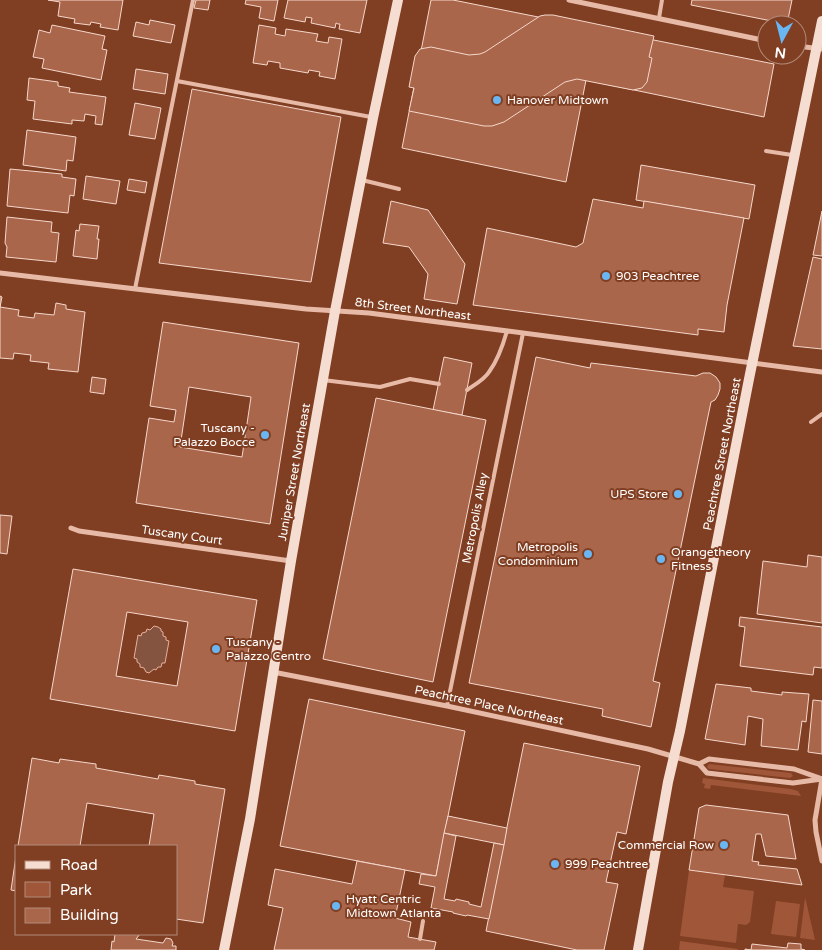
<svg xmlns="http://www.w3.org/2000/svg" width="822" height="950" font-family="'Varela Round',sans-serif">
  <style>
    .green { fill: #9f5639 }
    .water { fill: #845440; stroke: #e8b09c }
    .building { fill: #a9664b; stroke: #f5d7cb; fill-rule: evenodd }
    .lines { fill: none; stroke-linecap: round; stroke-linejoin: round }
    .service { stroke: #e7baa8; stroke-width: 4 }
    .minor { stroke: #e7baa8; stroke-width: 5 }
    .secondary { stroke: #f6ddd2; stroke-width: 10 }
    .poi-dot { fill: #6ab6f3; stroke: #803e22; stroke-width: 2 }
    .labels { text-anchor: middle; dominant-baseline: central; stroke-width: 4; stroke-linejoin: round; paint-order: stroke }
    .poi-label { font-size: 12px; fill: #fff; stroke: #803e22; text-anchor: start }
    .street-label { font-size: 12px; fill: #fff; stroke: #803e22 }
  </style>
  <rect width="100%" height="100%" fill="#803e22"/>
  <g class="green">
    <path d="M709,764L791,773L793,776L790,778L709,769L707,767Z"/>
    <path d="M703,778L791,789L798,791L801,796L711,785L710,789L704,788L705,784L702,783Z"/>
    <path d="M689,870L725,875L723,887L754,891L750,922L746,925L738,924L736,943L680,936Z"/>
    <path d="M805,898L806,901L815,940L800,938Z"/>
    <path d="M776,901L800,904L796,937L771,934Z"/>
    <path d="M680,941L738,949V950H679Z"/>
  </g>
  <path class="water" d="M154,626L158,627L161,629V631L163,632V636L166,637V640L169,641L165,663H162L161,667H158L156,670L154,669L149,673L146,672L144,668L140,667V664L137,662V659L134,658L138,635L141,636L142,633L146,632L147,629L150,630Z"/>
  <g class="building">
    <path d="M48,0H123L118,30L100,27L101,24L91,22L90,25L74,23L75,19L58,16L60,2Z"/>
    <path d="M196,0H210L208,10L194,8Z"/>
    <path d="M246,0H278L274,21L259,18L261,7L245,4Z"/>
    <path d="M288,0H367L360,33L339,29L340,24H338L336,23L335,28L311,23L312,18L306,17L305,22L284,18Z"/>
    <path d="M431,0H453L774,64L764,117L586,80L566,182L402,148Z"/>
    <path d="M692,0H792L787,24L691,5Z"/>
    <path d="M545,15H553L654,36L649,57L652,58L647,82L642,88L633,90L582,80L577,79L565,82L504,122L492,126H484L409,111L414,88L409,87L415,56L420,49L431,47L469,55L480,54L485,52L540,16Z"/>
    <path d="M150,20L175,25L171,43L133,36L136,22L149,25Z"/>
    <path d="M52,25L105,36L102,49L107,50L101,80L42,68L44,59L33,57L39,30L50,33Z"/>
    <path d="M259,25L276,28L275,34L285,36L286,29L318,34L316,41L328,43L329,37L342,39L335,79L319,76L320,72L309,70L308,73L280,68V63L268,61L267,65L253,63Z"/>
    <path d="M136,69L168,74L165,94L133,89Z"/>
    <path d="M29,78L58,82V86L70,88L69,92L106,97L102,125L95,124L96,116L85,114L84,121L72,120V124L33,119L35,101L27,100Z"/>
    <path d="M192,89L341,117L311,282L159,263Z"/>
    <path d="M135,103L161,108L155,139L129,135Z"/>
    <path d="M27,130L76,137L73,161L67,160L66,171L23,165Z"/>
    <path d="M641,165L755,185L749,219L636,200Z"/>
    <path d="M10,169L62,174V177L76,179L74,196L70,195L68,213L7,206Z"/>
    <path d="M86,176L120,181L116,204L83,199Z"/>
    <path d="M129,179L147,182L145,193L127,190Z"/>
    <path d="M593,199L643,208L644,201L744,218L727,305L724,332L698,329V335L473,305L487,228L576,247L583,243Z"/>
    <path d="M391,201L428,210L465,264L457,304L424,299L428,274L409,247L383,243Z"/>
    <path d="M822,211V256L813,255Z"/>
    <path d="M7,217L52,222L51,232L59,233L56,262L6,257L7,247L5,243Z"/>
    <path d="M80,224L99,226L97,239H99L97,259L73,256L76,230L79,231Z"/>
    <path d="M813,257L822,259V349L793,346Z"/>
    <path d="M0,296L2,297L0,307L19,310L18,316L34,318L35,313L54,315L56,303L66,305V309L85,312L78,372L48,369L49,363L30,361L31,355L14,353L13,359L0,358Z"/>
    <path d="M163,322L299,343L270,524L136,503L149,418L174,422L176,410L150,406ZM189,387L251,397L242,457L180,447Z"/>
    <path d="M444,357L472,363L462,415L433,410Z"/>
    <path d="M536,357L590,368L591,363L696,376L703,373H710L716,377L720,383V389L718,395L715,400L711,402L653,681L660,683L651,727L602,716L603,709L469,683Z"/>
    <path d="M92,377L106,379L104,394L90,392Z"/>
    <path d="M376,398L486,420L433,682L323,659Z"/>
    <path d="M0,515L12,516L7,554L0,553Z"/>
    <path d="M808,555L822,557V623L757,614L763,561L807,567Z"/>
    <path d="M73,569L257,600L235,731L50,699ZM127,612L188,622L177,686L116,676Z"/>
    <path d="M740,617L822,627V668L814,667L813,675L740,666L745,627L739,626Z"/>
    <path d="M716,684L751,688V691L782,695V692L809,694L806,722L802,721L798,750L761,746L763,719L748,716L745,745L705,739Z"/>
    <path d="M309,699L465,731L436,876L280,846Z"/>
    <path d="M813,700L822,701V754L808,752Z"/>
    <path d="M524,743L640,766L626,834L617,832L606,882L618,884L604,950H577L486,931Z"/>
    <path d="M32,758L59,763L60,759L96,764V768L158,779L159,775L195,781V784L225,789L203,923L176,919V846H149L154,814L87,803L80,846H18Z"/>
    <path d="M706,805L788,815L796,859L766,856L761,834H756L752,861L759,862L758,865L797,869L802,885L689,870L699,808Z"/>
    <path d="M448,816L507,828L504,845L444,833Z"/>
    <path d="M444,833L456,836L444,899L455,901L456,899L469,902V904L481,907L494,843L504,845L489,919L467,915L466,916L453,913V912L431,908L435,887L419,884L421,874L436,876Z"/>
    <path d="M16,856V891L11,890Z"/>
    <path d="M357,861L405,870L395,918L411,922L408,937L436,942L434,950H274L283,908L268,905L275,869L352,884Z"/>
    <path d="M115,934H140L136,939L163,943L166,938L171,939L173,943L172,946H176V950H111L112,941L114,942Z"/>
    <path d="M788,943L801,944V949L805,950H745V949L751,950L752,944L787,948Z"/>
  </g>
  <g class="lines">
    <g class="service">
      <path d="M659,18L662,0"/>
      <path d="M177,81L371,117"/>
      <path d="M766,151L792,155"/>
      <path d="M362,180L399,189"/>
      <path d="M135,289L193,0"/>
      <path d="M323,380L380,387L410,379L439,384"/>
      <path d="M467,390C474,385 484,380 489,372C498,360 503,345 507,331"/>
      <path d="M811,422L822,414"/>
      <path d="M447,706L523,333"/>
      <path d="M420,939L423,921"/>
    </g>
    <g class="minor">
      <path d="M569,0L767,41"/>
      <path d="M797,46L822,49"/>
      <path d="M0,273L306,309L369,313L822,372"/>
      <path d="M71,528L79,531L291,561"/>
      <path d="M273,672L447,706L648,749L699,764L707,773L793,783L822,779"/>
      <path d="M699,764L709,759L794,769L822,779"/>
      <path d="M822,779L815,820L816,832L822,861"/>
    </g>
    <g class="secondary">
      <path d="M224,950L250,819L291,561L335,311L373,118L398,0"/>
      <path d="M638,950L668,782L680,731L749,379L822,21"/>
    </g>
  </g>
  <g class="poi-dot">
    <circle cx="497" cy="100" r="5"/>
    <circle cx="606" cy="276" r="5"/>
    <circle cx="265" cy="435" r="5"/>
    <circle cx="678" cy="494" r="5"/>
    <circle cx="588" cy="554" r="5"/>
    <circle cx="661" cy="559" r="5"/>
    <circle cx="216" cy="649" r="5"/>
    <circle cx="724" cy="845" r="5"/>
    <circle cx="555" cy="864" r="5"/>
    <circle cx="336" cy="906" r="5"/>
  </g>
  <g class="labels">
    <g class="poi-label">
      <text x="507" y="100">Hanover Midtown</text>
      <text x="616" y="276">903 Peachtree</text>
      <text x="255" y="428" text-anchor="end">Tuscany -<tspan x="255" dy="14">Palazzo Bocce</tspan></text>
      <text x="668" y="494" text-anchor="end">UPS Store</text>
      <text x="578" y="547" text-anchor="end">Metropolis<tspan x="578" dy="14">Condominium</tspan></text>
      <text x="671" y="552">Orangetheory<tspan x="671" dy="14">Fitness</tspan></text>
      <text x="226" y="642">Tuscany -<tspan x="226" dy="14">Palazzo Centro</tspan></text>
      <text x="714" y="845" text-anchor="end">Commercial Row</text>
      <text x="565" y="864">999 Peachtree</text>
      <text x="346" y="899">Hyatt Centric<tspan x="346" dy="14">Midtown Atlanta</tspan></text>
    </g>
    <g class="street-label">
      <text transform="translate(413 309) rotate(7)">8th Street Northeast</text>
      <text transform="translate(722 454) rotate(-79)">Peachtree Street Northeast</text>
      <text transform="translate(294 472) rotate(-80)">Juniper Street Northeast</text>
      <text transform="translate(475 518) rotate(-79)">Metropolis Alley</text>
      <text transform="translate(182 535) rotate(8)">Tuscany Court</text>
      <text transform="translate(489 705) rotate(12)">Peachtree Place Northeast</text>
    </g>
  </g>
  <rect x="15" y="845" width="162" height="90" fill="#803e22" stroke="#b38b7a"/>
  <rect x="25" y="861" width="25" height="8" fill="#f6ddd2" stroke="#b38b7a"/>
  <text x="60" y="870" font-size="15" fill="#ffffff">Road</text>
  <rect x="25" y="882" width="25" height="15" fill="#9f5639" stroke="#b38b7a"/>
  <text x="60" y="895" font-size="15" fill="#ffffff">Park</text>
  <rect x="25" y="908" width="25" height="15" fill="#a9664b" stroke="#b38b7a"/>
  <text x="60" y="920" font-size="15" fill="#ffffff">Building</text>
  <g transform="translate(782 40) rotate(187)"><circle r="24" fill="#803e22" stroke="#b38b7a"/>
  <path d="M0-4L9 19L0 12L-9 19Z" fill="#6ab6f3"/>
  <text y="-8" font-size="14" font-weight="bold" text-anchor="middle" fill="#ffffff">N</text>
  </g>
</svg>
